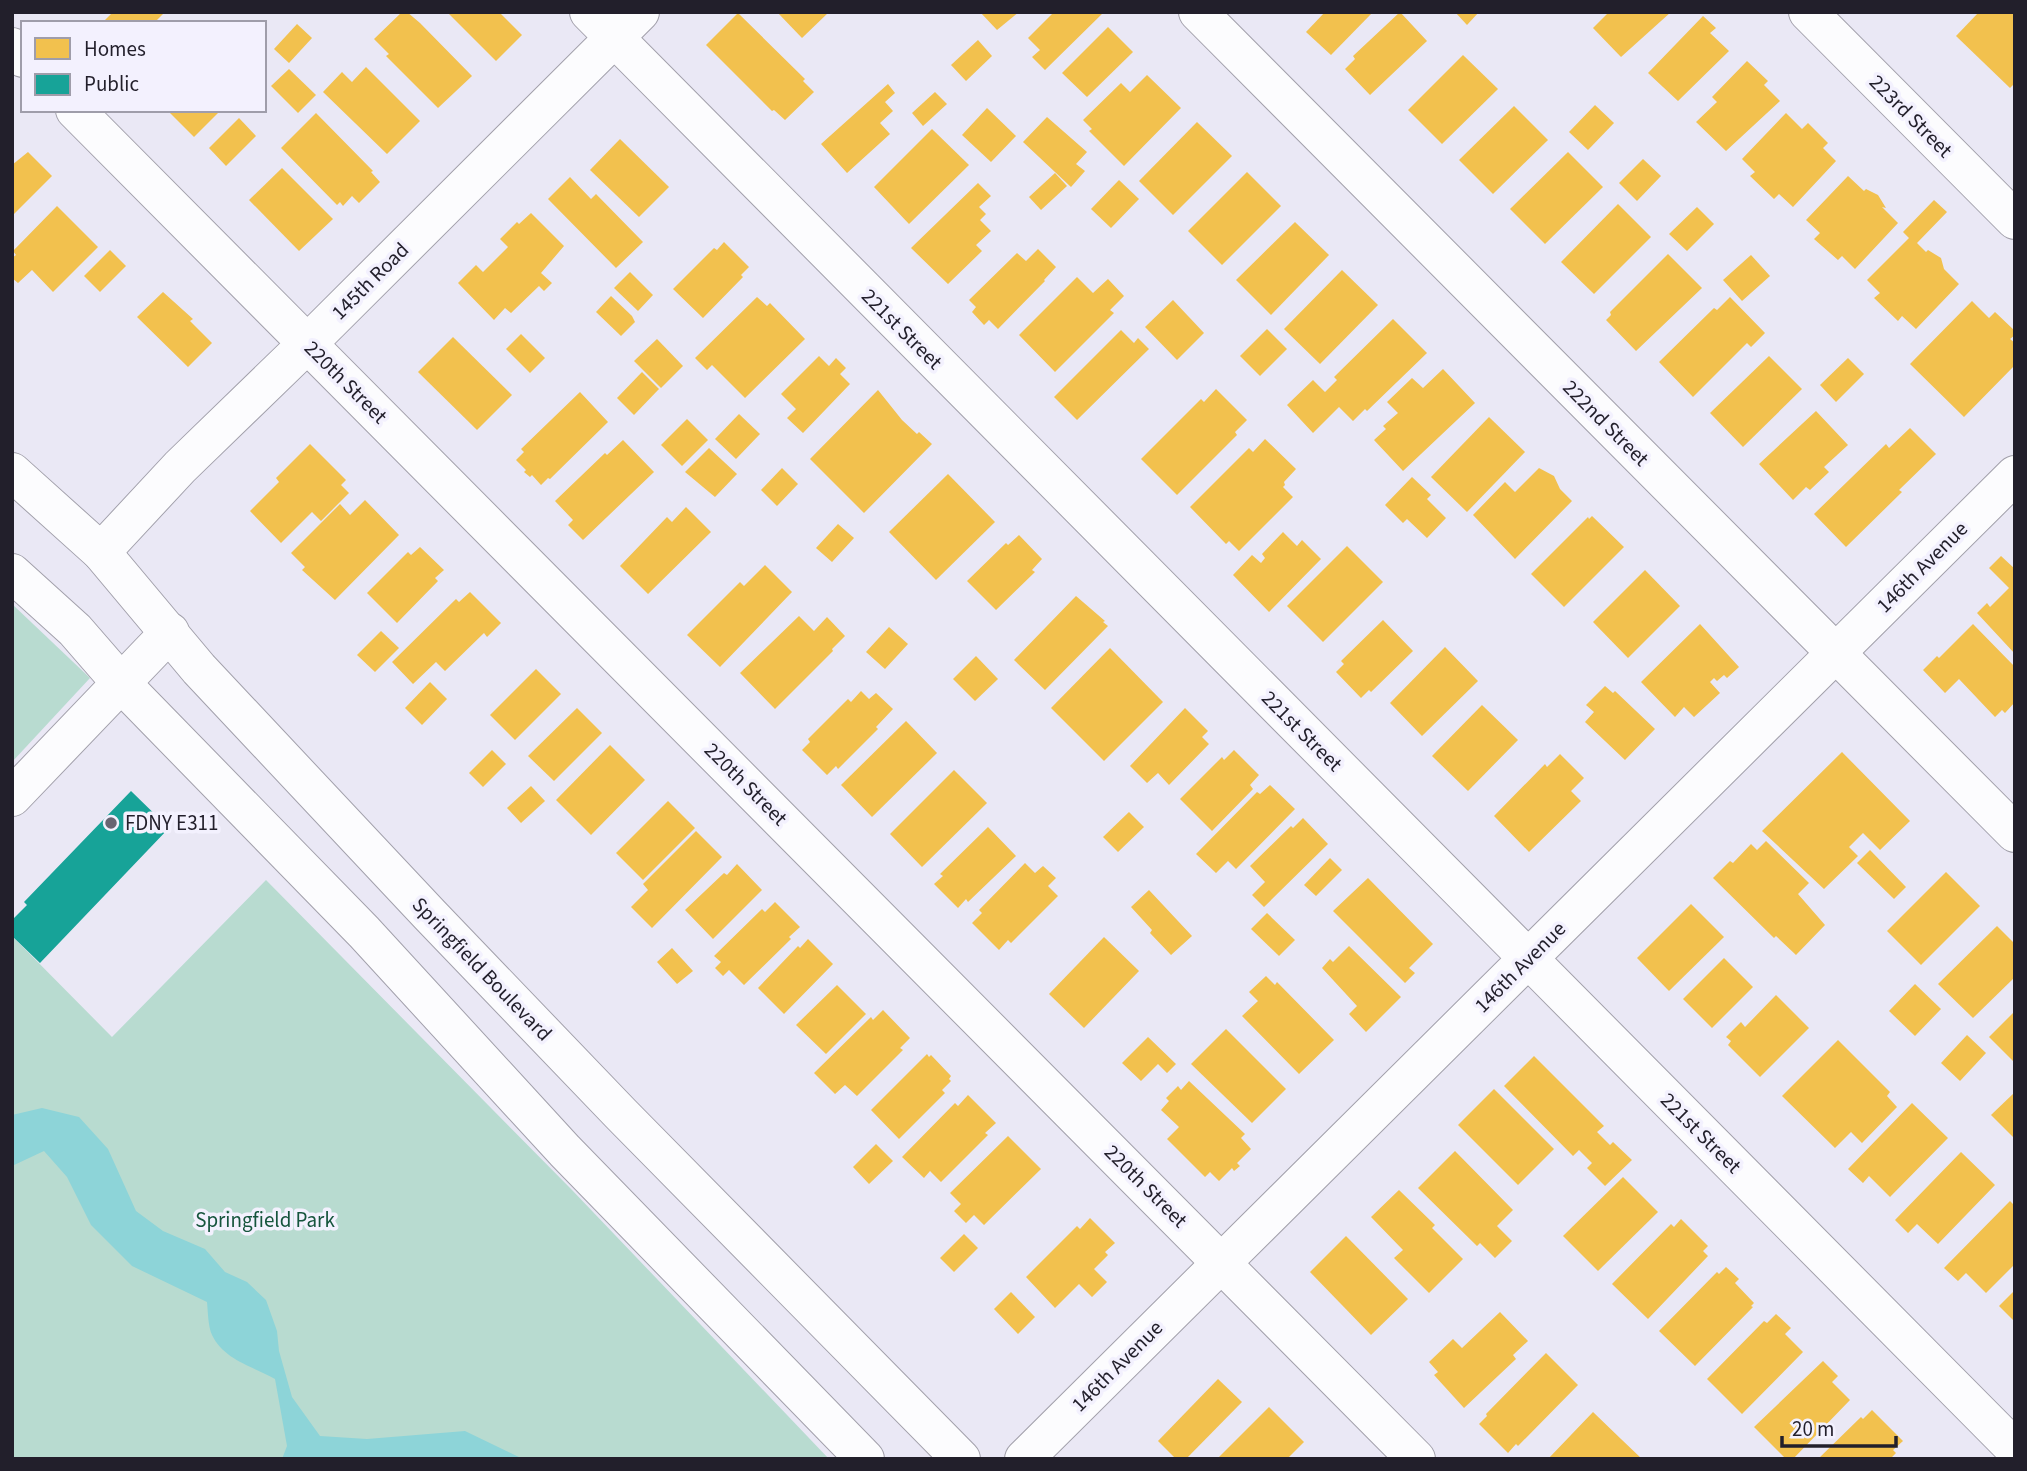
<svg xmlns="http://www.w3.org/2000/svg" width="2027" height="1471" font-family="'Source Sans 3',sans-serif">
  <style>
    .green { fill: #b8dbd0 }
    .water { fill: #8dd4d8 }
    .homes { fill: #f2c14e }
    .public { fill: #17a398 }
    .lines { fill: none; stroke-linecap: round; stroke-linejoin: round }
    .minor-casing { stroke: #a2a0ab; stroke-width: 40 }
    .minor { stroke: #fcfcfe; stroke-width: 38 }
    .poi-dot { fill: #686572; stroke: #f3f1fe; stroke-width: 2.5 }
    .labels { text-anchor: middle; dominant-baseline: central; stroke-width: 7; stroke-linejoin: round; paint-order: stroke }
    .street-label { font-size: 21px; fill: #221f2b; stroke: #f3f1fe }
    .poi-label { font-size: 21px; fill: #221f2b; stroke: #f3f1fe; text-anchor: start }
    .park-label { font-size: 21px; fill: #16553d; stroke: #f3f1fe }
  </style>
  <rect width="100%" height="100%" fill="#eae8f5"/>
  <g class="green">
    <path d="M12,604L90,678L12,762Z"/>
    <path d="M266,880L572,1190L829,1459H12V936L112,1037Z"/>
  </g>
  <path class="water" d="M42,1108L79,1117L108,1149L136,1211L163,1231L205,1249L225,1272L247,1282L266,1300L277,1331L279,1351L292,1397L320,1436L367,1439L465,1431L523,1459H282L287,1446L275,1379C252,1366 224,1360 212,1335C208,1326 208,1312 207,1302L132,1266L91,1225L67,1177L44,1151L12,1166V1115Z"/>
  <g class="homes">
    <path d="M113,12H165L154,23H102Z"/>
    <path d="M402,12H407L420,23L472,76L438,108L386,56L389,54L374,39Z"/>
    <path d="M447,12H499L522,35L496,61Z"/>
    <path d="M777,12H829L802,38Z"/>
    <path d="M980,12H1019L997,30Z"/>
    <path d="M1054,12H1104L1045,70L1032,57L1040,50L1028,38Z"/>
    <path d="M1325,12H1373L1331,55L1306,32Z"/>
    <path d="M1400,12L1427,41L1370,95L1345,69L1355,59L1353,56Z"/>
    <path d="M1455,12H1479L1467,25Z"/>
    <path d="M1609,12H1671L1621,57L1593,28Z"/>
    <path d="M1979,12H2015V83L2010,88L1956,36Z"/>
    <path d="M738,13L805,79L803,81L814,92L785,120L774,110L772,111L706,45Z"/>
    <path d="M1703,16L1716,28L1710,33L1729,51L1678,101L1648,73Z"/>
    <path d="M297,24L312,38L289,63L274,49Z"/>
    <path d="M1108,27L1133,52L1087,97L1062,73Z"/>
    <path d="M978,40L992,56L966,81L951,65Z"/>
    <path d="M1463,55L1498,89L1442,144L1408,110Z"/>
    <path d="M1747,61L1768,81L1764,85L1780,101L1726,151L1696,122L1717,102L1712,97Z"/>
    <path d="M366,67L420,121L387,154L323,92L342,72L352,82Z"/>
    <path d="M289,69L316,95L298,113L271,86Z"/>
    <path d="M1147,75L1181,108L1124,166L1089,131L1092,129L1083,120L1121,83L1130,92Z"/>
    <path d="M888,84L895,93L885,102L893,111L880,123L890,134L847,173L821,144Z"/>
    <path d="M935,92L947,104L923,126L912,113Z"/>
    <path d="M1595,105L1614,123L1588,150L1569,132Z"/>
    <path d="M1514,106L1548,140L1493,194L1459,160Z"/>
    <path d="M987,108L1016,136L991,162L962,135Z"/>
    <path d="M173,110H221L194,137L170,113Z"/>
    <path d="M316,113L373,171L371,172L380,182L359,203L352,196L343,206L340,202L337,205L281,148Z"/>
    <path d="M1786,113L1802,129L1808,123L1828,143L1823,148L1836,161L1793,207L1779,194L1774,199L1750,176L1755,172L1742,159Z"/>
    <path d="M1047,117L1087,152L1076,164L1085,171L1071,187L1023,142Z"/>
    <path d="M239,118L256,136L226,166L209,148Z"/>
    <path d="M1197,122L1232,156L1173,215L1139,181Z"/>
    <path d="M932,129L969,165L909,224L874,187Z"/>
    <path d="M620,139L669,187L639,217L590,170Z"/>
    <path d="M28,152L52,176L12,216V165Z"/>
    <path d="M1568,152L1603,187L1545,244L1510,209Z"/>
    <path d="M1643,159L1661,176L1637,201L1619,183Z"/>
    <path d="M282,168L333,219L299,251L249,200Z"/>
    <path d="M1247,172L1281,206L1222,265L1188,231Z"/>
    <path d="M1055,173L1067,186L1041,210L1029,197Z"/>
    <path d="M1848,176L1864,191L1866,189L1878,195L1886,208L1882,207L1898,223L1855,269L1842,256L1838,260L1814,239L1820,233L1806,220Z"/>
    <path d="M570,177L591,199L596,194L643,242L616,268L548,199Z"/>
    <path d="M1119,180L1139,199L1111,228L1091,209Z"/>
    <path d="M978,183L991,196L979,207L986,214L980,220L991,231L976,245L982,251L948,284L911,248Z"/>
    <path d="M1934,200L1947,212L1917,243L1926,252L1928,250L1941,258L1944,269L1959,284L1916,329L1902,316L1898,321L1874,298L1880,293L1867,280L1909,238L1903,232Z"/>
    <path d="M1618,204L1651,237L1594,294L1561,262Z"/>
    <path d="M57,206L98,247L53,292L32,270L18,283L12,278V258L16,255L13,251Z"/>
    <path d="M1697,207L1714,224L1687,251L1669,234Z"/>
    <path d="M531,213L564,246L541,273L552,283L544,291L539,286L511,313L505,308L494,320L458,283L476,265L483,272L508,247L500,239L517,222L519,224Z"/>
    <path d="M1295,222L1329,255L1271,315L1236,280Z"/>
    <path d="M724,242L749,267L741,275L743,277L703,318L673,289L714,248L717,250Z"/>
    <path d="M1038,249L1056,267L1044,280L1045,281L998,329L989,320L984,325L972,312L976,307L969,300L1017,253L1026,261Z"/>
    <path d="M110,250L126,266L100,292L84,276Z"/>
    <path d="M1668,254L1702,288L1636,351L1606,320L1611,315L1610,312Z"/>
    <path d="M1751,255L1770,276L1742,301L1723,280Z"/>
    <path d="M1342,270L1378,305L1320,364L1284,329Z"/>
    <path d="M630,272L653,295L638,311L614,288Z"/>
    <path d="M1077,277L1093,293L1108,279L1124,296L1110,310L1114,313L1055,372L1019,335Z"/>
    <path d="M163,292L193,319L190,321L212,343L188,367L137,317Z"/>
    <path d="M611,296L632,316L635,322L621,336L596,312Z"/>
    <path d="M757,297L767,306L770,303L805,339L745,398L712,365L707,370L695,358Z"/>
    <path d="M1730,297L1765,333L1751,347L1747,343L1693,397L1659,362L1714,308L1717,310Z"/>
    <path d="M1173,300L1204,333L1177,360L1145,327Z"/>
    <path d="M1972,301L1989,318L1995,312L2015,331V335L2010,339L2015,343V365L1964,417L1910,364Z"/>
    <path d="M1393,319L1427,353L1367,411L1365,409L1353,421L1339,407L1313,433L1287,405L1313,380L1325,392L1337,380L1334,377Z"/>
    <path d="M1267,329L1287,349L1260,376L1240,356Z"/>
    <path d="M1121,330L1134,343L1138,338L1149,349L1077,420L1054,397Z"/>
    <path d="M521,334L545,358L530,373L506,349Z"/>
    <path d="M453,337L512,395L477,430L418,372Z"/>
    <path d="M657,339L683,366L661,388L634,361Z"/>
    <path d="M819,356L829,366L836,358L846,368L840,374L850,384L803,433L787,418L796,409L781,394Z"/>
    <path d="M1769,356L1802,389L1743,447L1710,413Z"/>
    <path d="M1848,358L1864,374L1836,402L1820,385Z"/>
    <path d="M1443,369L1475,403L1403,471L1374,440L1386,429L1383,426L1398,413L1387,402L1412,378L1423,388Z"/>
    <path d="M642,372L659,389L634,415L617,398Z"/>
    <path d="M1216,389L1247,420L1235,432L1237,435L1177,495L1141,459L1201,399L1204,402Z"/>
    <path d="M878,390L902,420L917,434L919,432L932,444L864,513L810,459Z"/>
    <path d="M580,392L608,422L550,479L548,478L541,485L532,475L530,477L524,472L526,470L516,460L524,452L521,449Z"/>
    <path d="M1816,411L1848,445L1824,467L1829,472L1810,490L1806,487L1793,500L1759,464Z"/>
    <path d="M739,414L760,434L736,459L715,439Z"/>
    <path d="M1489,417L1525,452L1467,512L1431,477Z"/>
    <path d="M687,419L708,440L682,466L661,445Z"/>
    <path d="M1910,428L1936,454L1899,490L1902,492L1846,547L1814,514L1886,444L1889,448Z"/>
    <path d="M1265,439L1296,469L1284,482L1285,485L1283,487L1293,497L1239,551L1229,541L1226,544L1190,507L1249,448L1253,452Z"/>
    <path d="M623,440L654,472L583,540L568,525L573,520L555,501L605,453L607,455Z"/>
    <path d="M310,444L346,480L341,485L349,493L321,521L312,512L281,543L250,511L279,482L276,478Z"/>
    <path d="M709,448L737,474L715,497L685,472Z"/>
    <path d="M782,468L798,484L777,506L761,490Z"/>
    <path d="M1539,468L1554,476L1560,489L1572,501L1515,559L1473,515L1505,482L1515,492Z"/>
    <path d="M948,474L995,522L936,580L889,532Z"/>
    <path d="M1412,477L1431,495L1427,499L1446,518L1427,538L1407,519L1403,523L1385,505Z"/>
    <path d="M365,500L399,535L335,600L302,570L305,567L291,553L340,504L350,515Z"/>
    <path d="M686,507L711,532L648,594L620,566L667,517L672,522Z"/>
    <path d="M1592,516L1624,547L1564,607L1531,574L1588,517L1589,519Z"/>
    <path d="M838,524L854,538L832,562L816,548Z"/>
    <path d="M1283,532L1297,546L1302,540L1321,559L1269,612L1233,575L1252,555L1261,563L1265,558L1262,554Z"/>
    <path d="M1019,535L1042,559L1032,570L1035,572L996,610L967,581L1006,543L1008,545Z"/>
    <path d="M1347,546L1383,582L1323,642L1287,606Z"/>
    <path d="M420,547L444,570L435,578L438,581L397,623L367,593L408,552L411,555Z"/>
    <path d="M2001,556L2015,569V654L1977,613L1987,603L1990,607L2009,588L1989,568Z"/>
    <path d="M765,565L792,592L720,667L687,635L740,582L744,586Z"/>
    <path d="M1645,570L1680,606L1628,658L1593,622Z"/>
    <path d="M470,592L501,623L487,637L484,633L445,671L436,662L413,684L392,662L456,599L459,602Z"/>
    <path d="M1076,596L1105,621L1103,622L1108,626L1045,690L1014,660Z"/>
    <path d="M799,616L814,631L827,617L845,636L832,649L833,651L775,709L740,673Z"/>
    <path d="M1383,620L1413,651L1371,692L1369,690L1361,698L1336,672L1344,664L1341,661Z"/>
    <path d="M1700,624L1739,667L1727,678L1724,675L1717,681L1714,678L1710,682L1720,693L1694,717L1684,707L1675,717L1641,682Z"/>
    <path d="M1973,624L2015,667V702L2005,713L2002,710L1995,717L1959,679L1945,693L1923,670L1937,656L1939,658Z"/>
    <path d="M889,627L908,644L885,669L866,652Z"/>
    <path d="M381,631L399,648L375,672L357,655Z"/>
    <path d="M1445,647L1478,681L1422,736L1390,703Z"/>
    <path d="M1110,648L1163,702L1104,761L1051,708Z"/>
    <path d="M976,656L998,679L975,701L953,679Z"/>
    <path d="M536,669L561,694L515,740L490,715Z"/>
    <path d="M430,682L447,699L422,725L405,708Z"/>
    <path d="M1605,686L1613,693L1615,691L1655,729L1625,760L1585,722L1594,712L1586,705Z"/>
    <path d="M861,691L869,699L876,693L893,709L876,727L878,729L838,769L836,766L827,775L802,750L810,742L808,739L848,699L851,702Z"/>
    <path d="M1482,705L1518,740L1468,791L1432,756Z"/>
    <path d="M577,708L602,733L554,781L528,756Z"/>
    <path d="M1185,708L1208,731L1202,737L1209,744L1169,785L1158,773L1147,783L1130,766Z"/>
    <path d="M906,721L937,753L872,817L841,785Z"/>
    <path d="M610,745L645,780L591,835L556,800Z"/>
    <path d="M492,750L506,764L483,787L469,773Z"/>
    <path d="M1234,750L1259,775L1250,785L1253,789L1212,831L1180,799L1222,757L1224,760Z"/>
    <path d="M1842,752L1910,821L1880,850L1863,833L1849,847L1858,856L1824,889L1762,831Z"/>
    <path d="M1560,754L1584,778L1571,791L1581,801L1529,852L1494,816L1545,764L1547,767Z"/>
    <path d="M954,770L987,803L922,867L890,834Z"/>
    <path d="M1270,785L1295,809L1236,869L1228,861L1216,873L1196,854L1257,792L1260,794Z"/>
    <path d="M531,786L545,801L521,823L507,808Z"/>
    <path d="M668,801L695,828L643,880L616,853Z"/>
    <path d="M1129,812L1144,827L1118,852L1103,837Z"/>
    <path d="M1303,818L1328,844L1264,907L1252,895L1265,882L1250,866L1291,826L1293,828Z"/>
    <path d="M988,827L1016,856L968,902L966,899L958,908L934,884L943,876L940,874Z"/>
    <path d="M696,831L722,857L652,928L631,907L648,890L643,884Z"/>
    <path d="M1766,841L1809,883L1798,894L1825,925L1796,955L1776,936L1774,938L1713,878L1730,861L1733,863L1751,844L1757,850Z"/>
    <path d="M1870,850L1906,887L1894,899L1857,863Z"/>
    <path d="M1330,858L1342,870L1316,896L1304,885Z"/>
    <path d="M1025,863L1035,873L1043,866L1056,878L1048,886L1058,896L1011,943L1008,940L999,950L972,923L982,913L979,910Z"/>
    <path d="M737,864L762,890L713,939L685,910L724,873L727,875Z"/>
    <path d="M1946,872L1980,906L1921,965L1887,931Z"/>
    <path d="M1368,878L1433,944L1409,968L1415,973L1405,983L1333,911Z"/>
    <path d="M1149,890L1192,936L1171,955L1150,933L1152,930L1131,907Z"/>
    <path d="M775,902L800,927L789,937L791,939L744,985L729,970L723,976L715,968L721,962L714,956L762,909L765,912Z"/>
    <path d="M1691,904L1724,937L1669,991L1637,958Z"/>
    <path d="M1267,913L1295,940L1279,956L1251,929Z"/>
    <path d="M1997,926L2015,944V977L1973,1018L1938,984Z"/>
    <path d="M1104,937L1139,971L1084,1028L1049,994Z"/>
    <path d="M808,939L833,964L784,1014L758,988L798,946L800,948Z"/>
    <path d="M1349,946L1401,997L1366,1032L1349,1014L1357,1006L1322,968L1330,959L1333,962Z"/>
    <path d="M672,948L693,971L677,984L657,962Z"/>
    <path d="M1724,958L1753,987L1712,1028L1683,999Z"/>
    <path d="M1266,976L1275,985L1277,982L1334,1040L1299,1074L1242,1016L1258,1001L1249,992Z"/>
    <path d="M1915,984L1941,1009L1915,1036L1889,1011Z"/>
    <path d="M837,985L866,1014L826,1054L796,1025Z"/>
    <path d="M1776,995L1809,1028L1760,1077L1728,1045L1731,1041L1726,1037L1741,1022L1745,1027Z"/>
    <path d="M883,1010L910,1038L900,1048L903,1050L857,1096L845,1085L835,1094L814,1073L871,1017L873,1020Z"/>
    <path d="M2015,1011V1063L1989,1037Z"/>
    <path d="M1226,1029L1286,1089L1252,1123L1191,1064Z"/>
    <path d="M1967,1035L1986,1053L1960,1081L1941,1063Z"/>
    <path d="M1148,1037L1176,1064L1167,1073L1158,1064L1141,1081L1122,1063Z"/>
    <path d="M1838,1040L1890,1092L1887,1096L1897,1107L1862,1143L1851,1132L1835,1148L1782,1096Z"/>
    <path d="M927,1054L929,1057L931,1055L951,1076L949,1079L951,1081L942,1090L945,1093L899,1139L871,1110Z"/>
    <path d="M1534,1056L1604,1126L1597,1132L1610,1145L1613,1142L1632,1160L1605,1186L1587,1168L1592,1163L1579,1150L1573,1156L1504,1086Z"/>
    <path d="M1189,1081L1245,1134L1241,1138L1251,1149L1237,1163L1240,1166L1234,1171L1232,1168L1219,1181L1210,1172L1205,1177L1167,1139L1179,1127L1161,1110L1169,1101L1166,1098L1178,1086L1181,1090Z"/>
    <path d="M1494,1089L1554,1149L1518,1185L1458,1125Z"/>
    <path d="M2015,1092V1136L2013,1137L1991,1115Z"/>
    <path d="M968,1095L996,1123L985,1133L988,1135L941,1182L930,1171L924,1178L902,1157L955,1103L958,1106Z"/>
    <path d="M1912,1103L1948,1138L1890,1197L1869,1176L1863,1183L1848,1169Z"/>
    <path d="M1008,1136L1041,1169L984,1225L974,1215L966,1223L954,1211L961,1204L950,1193Z"/>
    <path d="M876,1144L893,1161L869,1184L853,1167Z"/>
    <path d="M1455,1151L1513,1210L1497,1226L1512,1241L1495,1258L1480,1243L1477,1246L1418,1188Z"/>
    <path d="M1961,1152L1995,1185L1938,1244L1917,1224L1908,1233L1895,1220Z"/>
    <path d="M1623,1177L1658,1212L1598,1271L1563,1236Z"/>
    <path d="M1399,1190L1435,1225L1432,1228L1463,1259L1429,1293L1394,1258L1403,1250L1371,1217Z"/>
    <path d="M2010,1201L2015,1206V1264L1986,1293L1966,1273L1958,1281L1944,1268Z"/>
    <path d="M1090,1218L1115,1243L1105,1252L1108,1255L1094,1269L1107,1282L1092,1297L1079,1284L1055,1308L1026,1277L1077,1226L1080,1229Z"/>
    <path d="M1681,1219L1708,1246L1703,1251L1708,1256L1648,1319L1612,1284L1671,1224L1674,1227Z"/>
    <path d="M964,1234L978,1248L954,1272L940,1258Z"/>
    <path d="M1346,1236L1408,1299L1371,1335L1310,1272Z"/>
    <path d="M1726,1267L1739,1279L1735,1283L1754,1303L1751,1306L1753,1307L1695,1366L1659,1331L1717,1272L1719,1274Z"/>
    <path d="M2015,1290V1322L1999,1306Z"/>
    <path d="M1011,1292L1035,1317L1018,1334L994,1309Z"/>
    <path d="M1500,1312L1528,1341L1513,1355L1516,1359L1464,1408L1434,1375L1438,1372L1429,1362L1453,1339L1462,1348Z"/>
    <path d="M1776,1314L1791,1328L1785,1334L1803,1352L1742,1414L1707,1379L1764,1321L1767,1323Z"/>
    <path d="M1546,1353L1578,1385L1518,1446L1516,1444L1508,1453L1479,1424L1487,1416L1486,1414Z"/>
    <path d="M1823,1361L1838,1376L1832,1382L1850,1400L1793,1459H1786L1754,1427Z"/>
    <path d="M1218,1379L1242,1402L1186,1459H1176L1158,1441Z"/>
    <path d="M1269,1407L1304,1442L1287,1459H1217Z"/>
    <path d="M1872,1410L1903,1441L1893,1450L1896,1453L1890,1459H1818L1861,1417L1863,1419Z"/>
    <path d="M1593,1412L1621,1439L1642,1459H1548Z"/>
  </g>
  <path class="public" d="M131,791L169,828L40,963L12,936V920L27,905L24,902Z"/>
  <g class="lines">
    <defs>
      <g id="minor">
        <path d="M589,12L2015,1449"/>
        <path d="M1198,12L2015,833"/>
        <path d="M1808,12L2015,220"/>
        <path d="M12,47L23,58"/>
        <path d="M75,110L1416,1459"/>
        <path d="M12,472L101,552L199,669L430,915L621,1114L961,1459"/>
        <path d="M101,552L180,467L308,343L640,12"/>
        <path d="M12,573L75,630L121,683L364,932L565,1151L865,1459"/>
        <path d="M12,797L170,632"/>
        <path d="M1024,1459L2015,475"/>
      </g>
    </defs>
    <use href="#minor" class="minor-casing"/>
    <use href="#minor" class="minor"/>
  </g>
  <circle class="poi-dot" cx="111" cy="823" r="7"/>
  <g class="labels">
    <g class="street-label">
      <text transform="translate(1911 116) rotate(45)">223rd Street</text>
      <text transform="translate(370 281) rotate(-45)">145th Road</text>
      <text transform="translate(902 329) rotate(45)">221st Street</text>
      <text transform="translate(346 382) rotate(45)">220th Street</text>
      <text transform="translate(1606 423) rotate(45)">222nd Street</text>
      <text transform="translate(1922 567) rotate(-45)">146th Avenue</text>
      <text transform="translate(1302 731) rotate(45)">221st Street</text>
      <text transform="translate(746 784) rotate(45)">220th Street</text>
      <text transform="translate(1520 967) rotate(-45)">146th Avenue</text>
      <text transform="translate(482 969) rotate(46)">Springfield Boulevard</text>
      <text transform="translate(1701 1133) rotate(45)">221st Street</text>
      <text transform="translate(1146 1186) rotate(45)">220th Street</text>
      <text transform="translate(1117 1366) rotate(-45)">146th Avenue</text>
    </g>
    <g class="poi-label">
      <text x="125" y="823">FDNY E311</text>
    </g>
    <g class="park-label">
      <text x="265" y="1220">Springfield Park</text>
    </g>
  </g>
  <rect width="2027" height="1471" fill="none" stroke="#221f2b" stroke-width="28"/>
  <rect x="21" y="21" width="245" height="91" fill="#f3f1fe" stroke="#9f9daa" stroke-width="2"/>
  <rect x="35" y="38" width="35" height="21" fill="#f2c14e" stroke="#9f9daa" stroke-width="2"/>
  <text x="84" y="56" font-size="21" fill="#221f2b">Homes</text>
  <rect x="35" y="74" width="35" height="21" fill="#17a398" stroke="#9f9daa" stroke-width="2"/>
  <text x="84" y="91" font-size="21" fill="#221f2b">Public</text>
  <path d="M1782 1436v10h114v-10" fill="none" stroke="#221f2b" stroke-width="3.5"/>
  <text x="1792" y="1436" font-size="21" fill="#221f2b" stroke="#f3f1fe" stroke-width="5" paint-order="stroke">20 m</text>
</svg>
